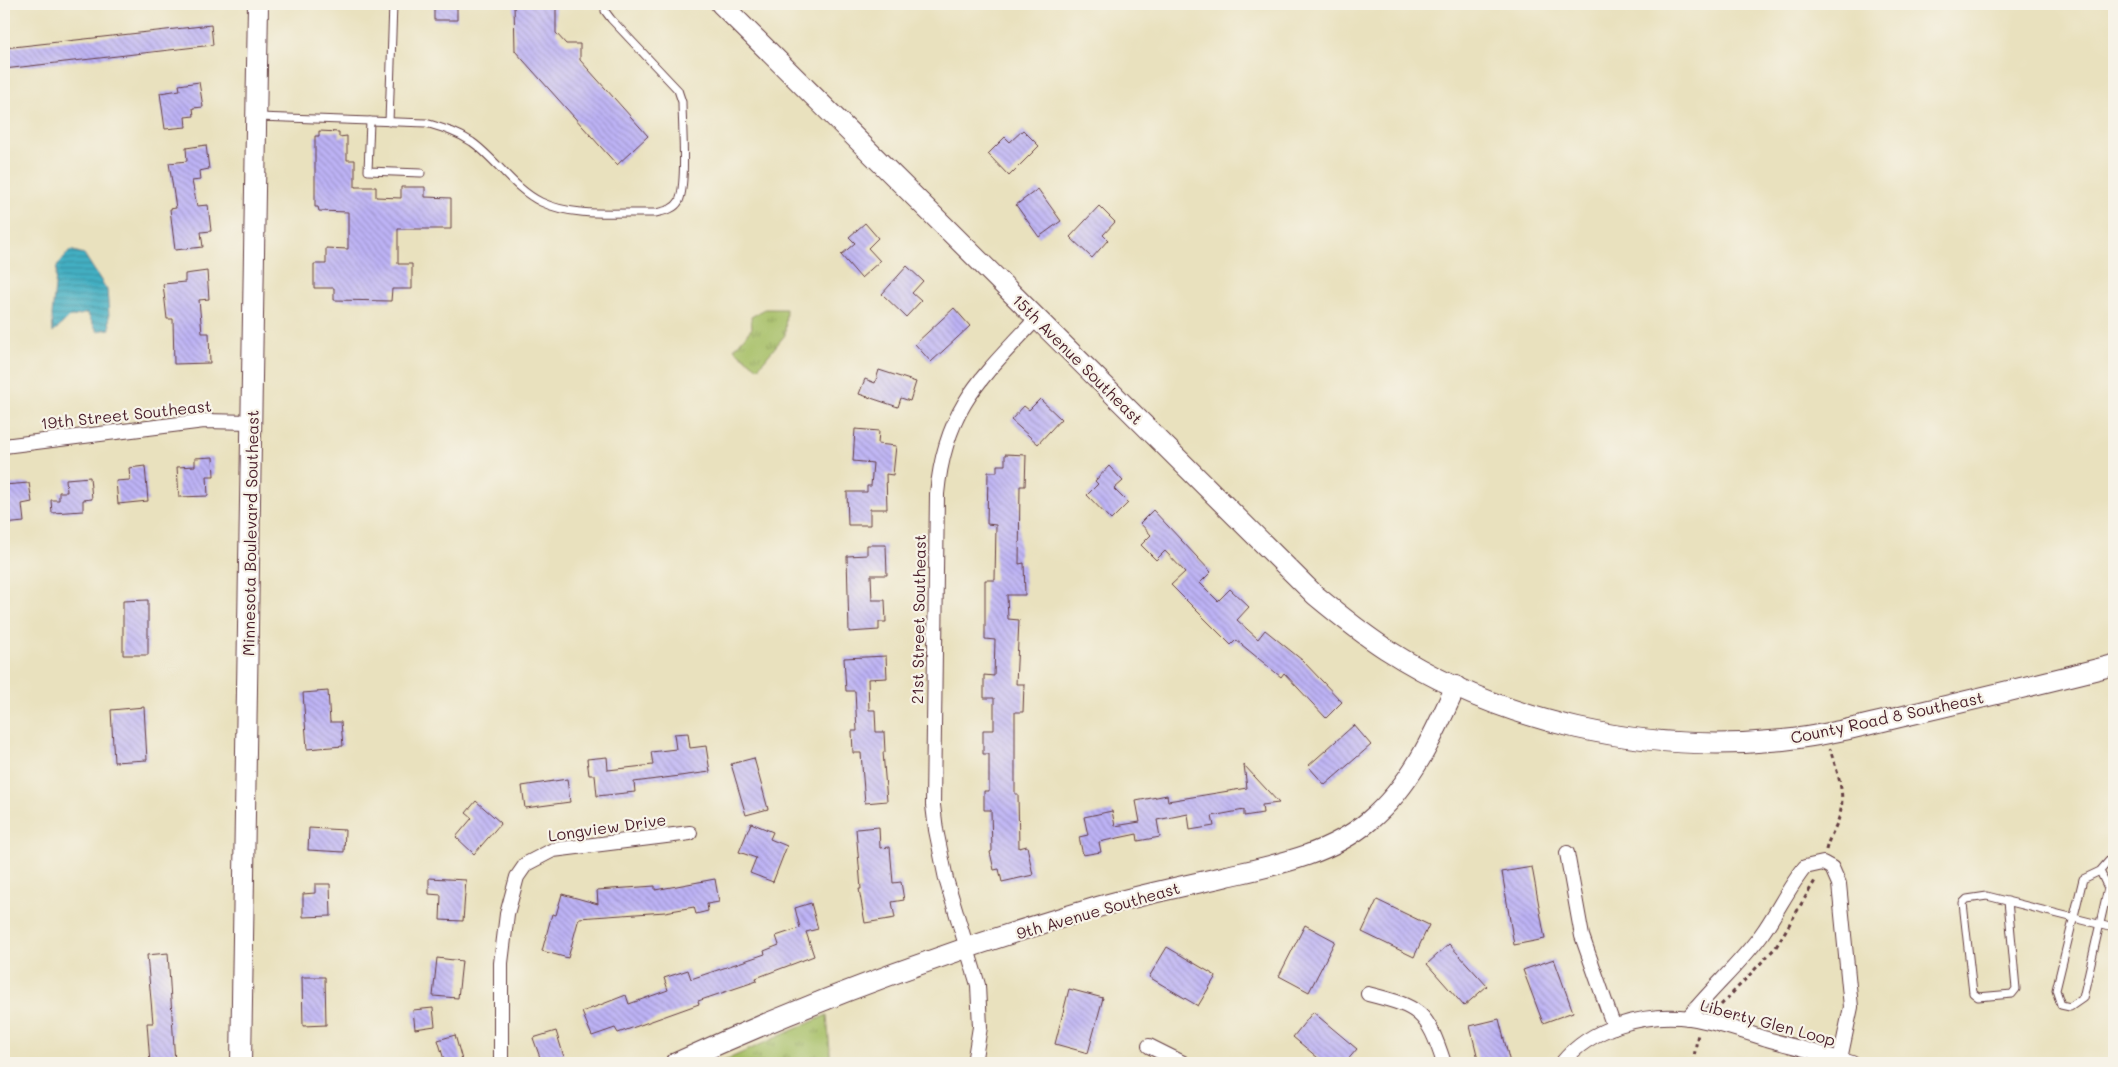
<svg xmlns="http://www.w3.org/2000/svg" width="2118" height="1067" font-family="Mali,sans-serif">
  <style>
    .park { fill: url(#park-tufts); stroke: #776e48 }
    .water { fill: url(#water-rules); stroke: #466776 }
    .building { fill: url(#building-back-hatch) }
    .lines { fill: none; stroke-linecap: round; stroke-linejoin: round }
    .lane-casing { stroke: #623c41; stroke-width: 9 }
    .street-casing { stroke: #623c41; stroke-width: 16 }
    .secondary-casing { stroke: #623c41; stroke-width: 22 }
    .path { stroke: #623c41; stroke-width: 3; stroke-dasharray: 4 4; stroke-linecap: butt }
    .lane { stroke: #fff; stroke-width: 7 }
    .street { stroke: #fff; stroke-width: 14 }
    .secondary { stroke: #fff; stroke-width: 20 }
    .labels { text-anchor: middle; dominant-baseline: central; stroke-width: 4.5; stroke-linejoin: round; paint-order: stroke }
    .street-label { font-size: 16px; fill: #4a1f2b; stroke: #f7f3e8 }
  </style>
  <defs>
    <pattern id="park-tufts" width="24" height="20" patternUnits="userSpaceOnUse" patternTransform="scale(1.25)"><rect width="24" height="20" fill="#a4be64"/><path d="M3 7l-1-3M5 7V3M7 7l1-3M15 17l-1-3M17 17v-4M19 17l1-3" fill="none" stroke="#889a53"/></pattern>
    <pattern id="water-rules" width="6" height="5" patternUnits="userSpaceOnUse" patternTransform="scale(1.25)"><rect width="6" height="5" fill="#43afc2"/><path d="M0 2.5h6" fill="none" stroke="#3a8e9e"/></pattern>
    <pattern id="building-back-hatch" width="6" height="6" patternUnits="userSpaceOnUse" patternTransform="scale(1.25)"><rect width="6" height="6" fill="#bdb3f6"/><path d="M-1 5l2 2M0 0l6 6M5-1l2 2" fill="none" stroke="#9c91c7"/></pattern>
  </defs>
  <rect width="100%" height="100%" fill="#f7f3e8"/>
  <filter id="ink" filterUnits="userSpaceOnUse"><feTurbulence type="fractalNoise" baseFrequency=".02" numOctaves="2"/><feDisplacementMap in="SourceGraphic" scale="10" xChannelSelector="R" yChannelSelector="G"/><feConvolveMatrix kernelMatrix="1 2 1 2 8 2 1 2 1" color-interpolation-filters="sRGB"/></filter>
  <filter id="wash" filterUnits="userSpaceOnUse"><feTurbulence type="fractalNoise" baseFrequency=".0096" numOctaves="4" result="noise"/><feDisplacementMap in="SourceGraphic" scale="20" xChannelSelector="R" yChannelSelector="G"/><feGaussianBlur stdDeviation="1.12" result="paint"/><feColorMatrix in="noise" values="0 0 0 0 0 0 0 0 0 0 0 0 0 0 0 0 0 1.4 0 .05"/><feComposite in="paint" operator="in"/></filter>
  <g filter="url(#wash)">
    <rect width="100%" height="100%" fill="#e9e1be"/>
    <g class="park">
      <path d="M765,309H786L785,335L758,368L734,349L752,328L751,317Z"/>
      <path d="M827,1015L831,1063H719Z"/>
    </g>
    <path class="water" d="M70,250L84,254L107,290L110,329L97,331L87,313L68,318L53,333L52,315L57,266Z"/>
    <g id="blocks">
      <g class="building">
        <rect x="434" y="4" width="23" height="16"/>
        <path d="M514,4H556V33L566,44H580V60L648,136L617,165L515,51Z"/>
        <path d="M211,25L213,45L4,69V48Z"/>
        <path d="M199,82L203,107L193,108L194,116L185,117L186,127L165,129L160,93L180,90L179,85Z"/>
        <path d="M1023,130L1039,146L1009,176L988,154L1005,137L1010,142Z"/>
        <path d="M319,131L339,132V137L347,136V160H355V187H376V197L401,198V187H425V197L451,198V229H398V264H412V289H392L391,301L334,300V288H314V264H326V248L348,249V212L319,211L318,207H315V136H319Z"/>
        <path d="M206,145L209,169L199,171L200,180L192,181L197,206L208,205L211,231L201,232L203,247L175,250L170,209L176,208L169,163L187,161L186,148Z"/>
        <path d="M1038,189L1061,221L1039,237L1016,205Z"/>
        <path d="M1099,206L1115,222L1103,235L1108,240L1092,258L1070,237Z"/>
        <path d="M865,223L878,238L868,248L880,261L861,278L841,255L855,243L849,237Z"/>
        <path d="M907,266L923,281L912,293L921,301L906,317L882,294Z"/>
        <path d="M207,271L209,299L199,300L202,333H209L210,363L174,364L173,319H167L163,284L185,282V274Z"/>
        <path d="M954,308L970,326L931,362L915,344Z"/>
        <path d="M879,370L916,382L910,401L901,398L898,407L859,394L865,379L875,383Z"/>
        <path d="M1040,399L1061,419L1038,444L1011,420L1024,406L1029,410Z"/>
        <path d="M855,429L879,431L878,444L896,446L893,475L886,474L887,509H870V525H848L847,492H867V486H871L873,463L853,461Z"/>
        <path d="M1005,454L1026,455L1025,486H1020L1019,564L1024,563L1025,595H1007L1008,619L1019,620L1016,684H1024L1023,712H1015V794H1018L1019,848L1027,846L1033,875L1002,882L999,869L994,870L990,852L992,851L991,810H984V791H989V754H983V730H994V698H984V675L994,676L995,640L985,639V580H995L996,525L987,524L988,472H997V465H1005Z"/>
        <path d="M213,457L214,476H207L208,496L179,497L177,467L195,466V458Z"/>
        <path d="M145,466L148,501L118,504L116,481L130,480L129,468Z"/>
        <path d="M1109,466L1123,481L1114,489L1128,503L1111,520L1087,495L1098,484L1095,481Z"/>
        <path d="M90,477L92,499L83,500V511L52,513L51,500H59V492H67L66,479Z"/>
        <path d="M29,483L32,502L22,504L24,522L4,524V485Z"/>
        <path d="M1153,510L1211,572L1200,583L1218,601L1230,589L1249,607L1237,620L1258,639L1265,630L1302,660L1342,702L1326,718L1284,673L1281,677L1236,640L1231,645L1171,585L1185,572L1165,551L1156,560L1141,545L1151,535L1140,523Z"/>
        <path d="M867,545H886L887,575H871L872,600H885L886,622H879V630L849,632L847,556L867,555Z"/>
        <path d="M148,600V655H123V601Z"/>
        <path d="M886,656L887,678L868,679L869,710H875L876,732H884L885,752H883L887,801L865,803L861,753H853L852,731H857L855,691H846L844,658Z"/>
        <path d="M328,691L330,722H341L343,746L307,749L303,693Z"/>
        <path d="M144,707L147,760L114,762L111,710Z"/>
        <path d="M1354,725L1371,745L1325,785L1308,766Z"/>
        <path d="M688,733L690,748L706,746L710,772L634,782L635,792L597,796L595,775H589L587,759L607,757L608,770L653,765L651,752L676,749L674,734Z"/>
        <path d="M754,758L768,809L746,815L731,764Z"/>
        <path d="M1244,765L1279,803L1262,805L1263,813L1244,816V810L1212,816L1214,826L1190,830L1188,814L1157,820L1160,837L1138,841L1137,834L1099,842L1101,852L1083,855L1079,837L1088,835L1084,817L1112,811L1115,826L1140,822L1136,801L1167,795L1168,801L1247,788Z"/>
        <path d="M567,779L570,802L525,808L522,786Z"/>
        <path d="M476,801L501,823L474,854L456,837L472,818L466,813Z"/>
        <path d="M751,823L773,832L770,839L787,846L773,882L750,873L756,858L739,852Z"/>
        <path d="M879,827L880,848L890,847L893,883L901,882L904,900L892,902L895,918L865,923L859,889H861L856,829Z"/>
        <path d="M309,828L345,830L344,852L308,850Z"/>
        <path d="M1532,867L1545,939L1514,945L1502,872Z"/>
        <path d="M429,878L466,880L463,921L440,920L441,895L429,894Z"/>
        <path d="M715,879L719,902L707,904L708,911L696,914L694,907L665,912L579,918L568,958L542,951L552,914L556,915L562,894L598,904L597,890L655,886V890Z"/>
        <path d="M315,884H330L331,916L303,917V894L315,893Z"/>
        <path d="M1377,900L1429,925L1414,957L1362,932Z"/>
        <path d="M811,903L818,929L806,932L814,956L756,978L757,981L698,1001L699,1004L618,1033L615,1028L592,1036L582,1012L626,995L629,1004L668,990L664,978L688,970L691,979L765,954L764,951L779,945L776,936L800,928L795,908Z"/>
        <path d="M1305,925L1335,941L1309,992L1279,976Z"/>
        <path d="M1449,944L1487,986L1464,1006L1427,964Z"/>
        <path d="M1167,947L1216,976L1198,1006L1149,977Z"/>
        <path d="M168,953L175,1063H150L147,1023H153L147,955Z"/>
        <path d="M437,958L462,961L458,998L433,996Z"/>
        <path d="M1554,959L1573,1012L1543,1023L1523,970Z"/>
        <path d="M302,977H325L326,1025L303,1026Z"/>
        <path d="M1069,989L1103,998L1088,1053L1055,1044Z"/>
        <path d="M433,1008L435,1026L415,1029L413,1010Z"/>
        <path d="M1313,1012L1357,1049L1345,1063H1324L1293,1037Z"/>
        <path d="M1499,1019L1510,1063H1479L1470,1026Z"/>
        <path d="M556,1031L564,1057L542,1063L533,1038Z"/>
        <path d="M455,1035L462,1060L445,1063L438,1040Z"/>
      </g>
    </g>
  </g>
  <g filter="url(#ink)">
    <use href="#blocks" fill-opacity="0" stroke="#623c41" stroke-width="1"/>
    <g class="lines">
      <defs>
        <g id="lane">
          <path d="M259,117L426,123C442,128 457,132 472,142C496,159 514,189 541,202C575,218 618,212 655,213C664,211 674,210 679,201C687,183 682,124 682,102L678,90L611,19L605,11V4"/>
          <path d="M370,121L368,171L421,173"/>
          <path d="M389,122L393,4"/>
          <path d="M2100,871L2108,888L2083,998L2070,1007L2061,1005L2056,990L2083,879L2100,871L2114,855"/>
          <path d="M2008,901L2016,989L2012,994L1978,997L1973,993L1963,903L1967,899L1987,896L2114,928"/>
        </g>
        <g id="street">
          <path d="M4,446L204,421L252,422"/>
          <path d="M1567,853L1582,936L1614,1027"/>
          <path d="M1368,994C1420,1007 1427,1011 1444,1063"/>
          <path d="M1688,1018C1711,989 1739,965 1761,935C1777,913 1788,888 1805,867L1823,863L1832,868L1839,884L1851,1007L1840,1059"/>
          <path d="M1149,1046L1183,1063"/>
          <path d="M501,1063V963L507,914L517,877L526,864L553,850L690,833"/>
          <path d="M974,1063L980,1027L978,985L946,879L936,830L933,805L937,494C945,408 981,378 1037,318"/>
          <path d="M1562,1063C1591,1027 1645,1012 1690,1018C1716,1022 1742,1031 1767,1039C1795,1047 1824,1054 1852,1063"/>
        </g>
        <g id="secondary">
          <path d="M721,4L1315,595C1338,614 1361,633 1386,649C1503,724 1646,754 1783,740C1831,735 1878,722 1925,711C1988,696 2051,681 2114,665"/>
          <path d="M241,1063L258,4"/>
          <path d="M676,1063C810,1002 949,950 1091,909C1135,896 1181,887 1227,876C1275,865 1329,855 1369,821C1411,786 1434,735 1456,686"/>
        </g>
      </defs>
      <use href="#lane" class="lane-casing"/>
      <use href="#street" class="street-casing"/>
      <use href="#secondary" class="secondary-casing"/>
      <g class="path">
        <path d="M1826,850C1829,836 1837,827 1840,814C1846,792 1836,769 1830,749"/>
        <path d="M1721,1005L1776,947L1816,879"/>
        <path d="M1693,1063L1698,1033"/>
      </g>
      <use href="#lane" class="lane"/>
      <use href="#street" class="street"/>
      <use href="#secondary" class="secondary"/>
    </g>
  </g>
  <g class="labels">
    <g class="street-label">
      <text transform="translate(1078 359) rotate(45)">15th Avenue Southeast</text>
      <text transform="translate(126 414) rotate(-6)">19th Street Southeast</text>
      <text transform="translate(250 533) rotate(-89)">Minnesota Boulevard Southeast</text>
      <text transform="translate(918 619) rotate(-89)">21st Street Southeast</text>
      <text transform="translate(1887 717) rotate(-12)">County Road 8 Southeast</text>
      <text transform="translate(607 827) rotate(-8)">Longview Drive</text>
      <text transform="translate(1098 910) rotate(-16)">9th Avenue Southeast</text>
      <text transform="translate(1768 1022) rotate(15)">Liberty Glen Loop</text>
    </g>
  </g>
  <rect width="2118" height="1067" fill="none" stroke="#f7f3e8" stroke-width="20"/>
</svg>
